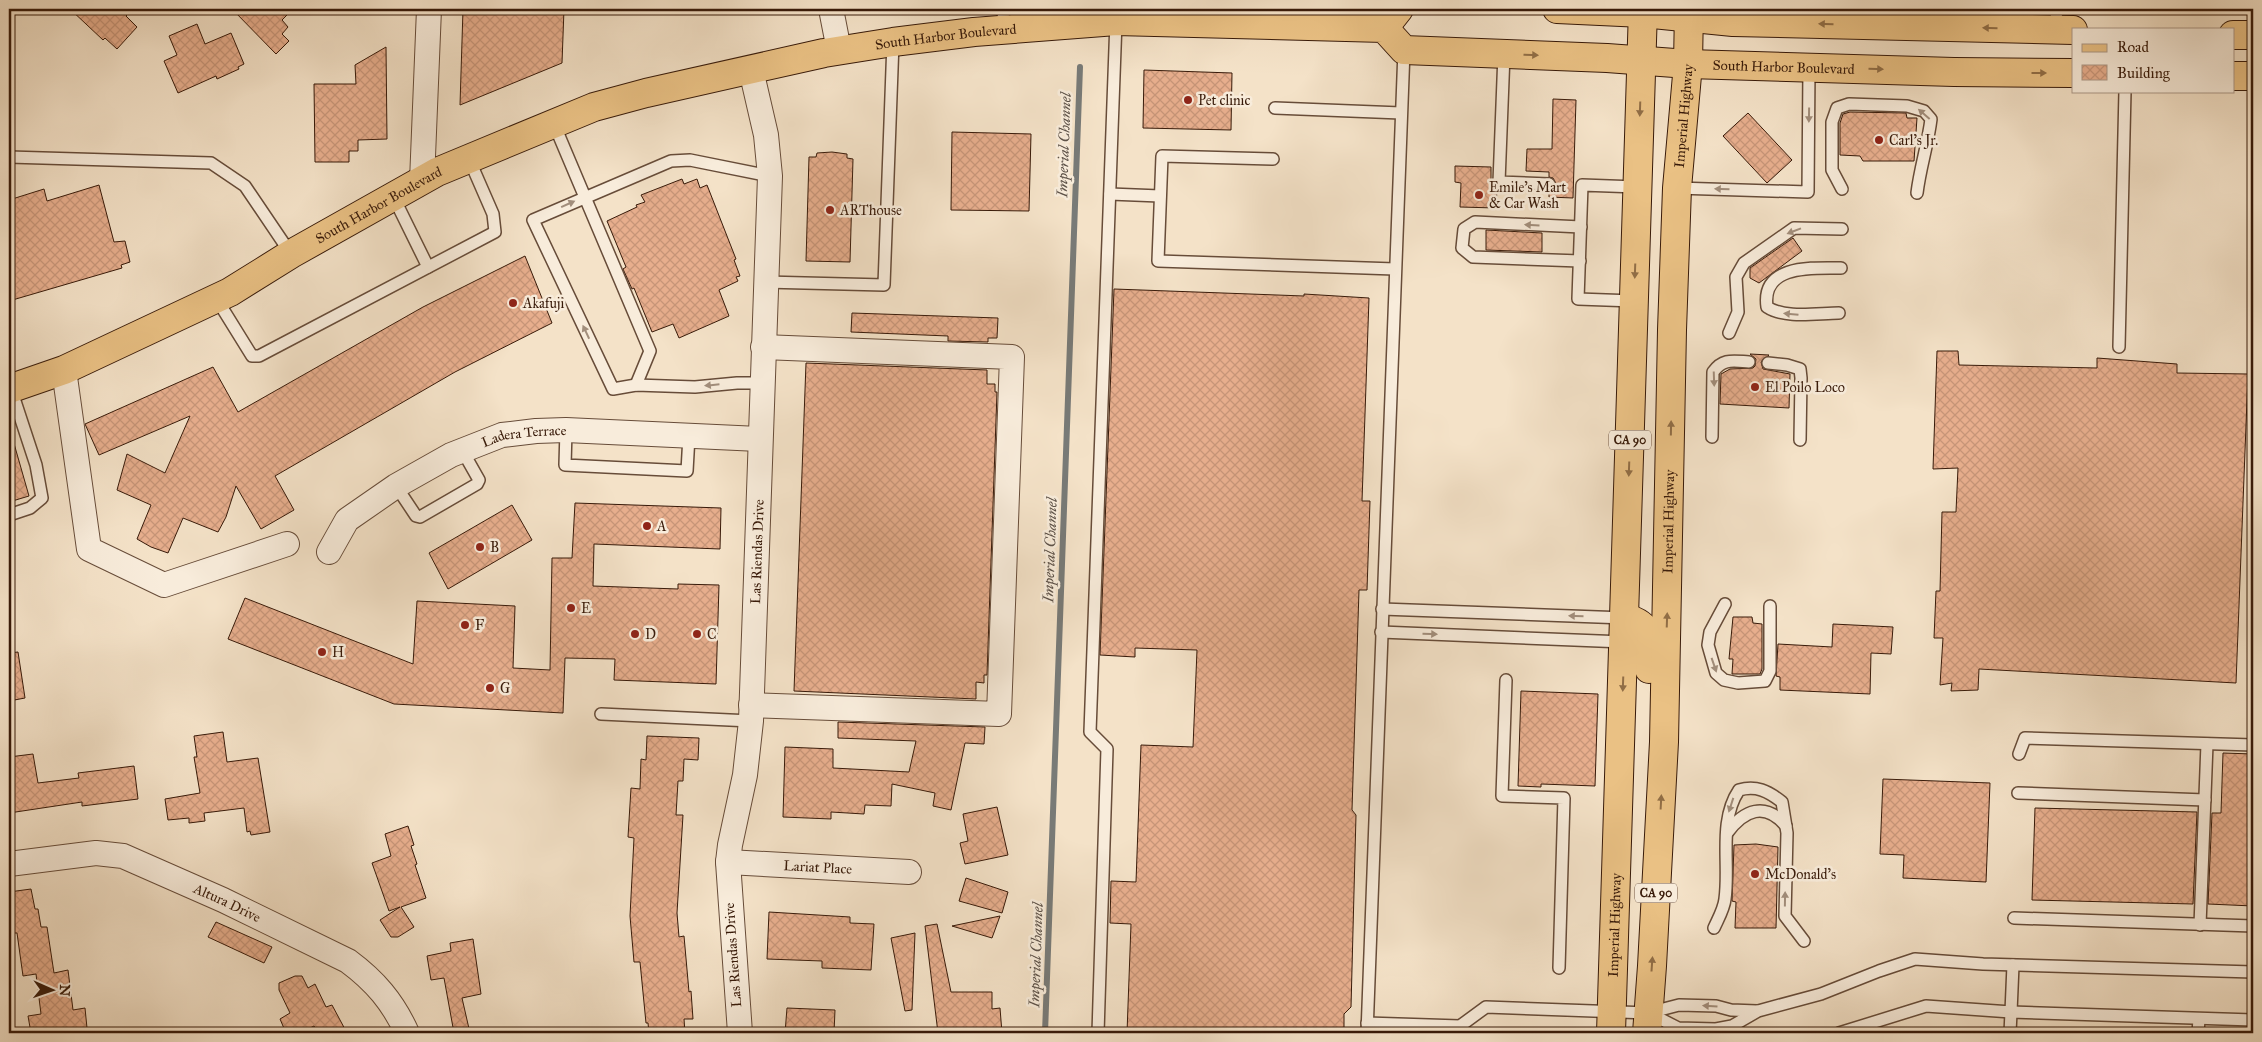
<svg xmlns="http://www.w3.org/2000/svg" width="2262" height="1042" font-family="'IM FELL Great Primer',serif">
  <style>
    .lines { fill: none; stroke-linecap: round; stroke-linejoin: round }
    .stream { stroke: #787a77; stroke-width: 6 }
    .building { fill: url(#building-cross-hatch); stroke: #381a09 }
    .service-casing { stroke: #674c39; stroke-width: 14 }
    .minor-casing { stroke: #674c39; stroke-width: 26 }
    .primary-casing { stroke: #381a09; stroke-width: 30 }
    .service { stroke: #f8ecdb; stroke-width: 11 }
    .minor { stroke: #f8ecdb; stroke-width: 24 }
    .primary { stroke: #eac184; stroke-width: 28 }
    .oneway { fill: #916e46 }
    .oneway2 { fill: #a28e7c }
    .poi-dot { fill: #8f2418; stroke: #f8ecdb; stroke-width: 2 }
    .labels { text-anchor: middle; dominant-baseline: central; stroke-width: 5; stroke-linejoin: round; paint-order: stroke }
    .shield { fill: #f8ecdb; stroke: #725948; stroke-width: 1 }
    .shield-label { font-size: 12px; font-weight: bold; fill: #381a09 }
    .street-label { font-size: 14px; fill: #381a09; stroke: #f8ecdb }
    .poi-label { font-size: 14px; fill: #381a09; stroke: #f8ecdb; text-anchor: start }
    .water-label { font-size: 15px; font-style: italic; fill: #5d5249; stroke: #f8ecdb }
  </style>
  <defs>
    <pattern id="building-cross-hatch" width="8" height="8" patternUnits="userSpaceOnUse" patternTransform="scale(1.25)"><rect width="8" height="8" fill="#e7ae8d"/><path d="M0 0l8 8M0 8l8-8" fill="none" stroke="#c79578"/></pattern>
  </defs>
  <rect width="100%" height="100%" fill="#f4e2c8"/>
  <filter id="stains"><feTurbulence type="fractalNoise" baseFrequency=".004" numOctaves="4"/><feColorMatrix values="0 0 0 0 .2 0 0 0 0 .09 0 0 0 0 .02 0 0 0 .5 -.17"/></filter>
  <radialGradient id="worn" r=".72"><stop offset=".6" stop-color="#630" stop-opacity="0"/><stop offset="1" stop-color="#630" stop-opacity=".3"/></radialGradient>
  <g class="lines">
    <path class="stream" d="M1045,1033L1080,67"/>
  </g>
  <g class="building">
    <path d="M70,9H133L126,16L137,27L117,49L105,38L103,40Z"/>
    <path d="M232,9H293L282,20L288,27L282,34L289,41L276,54Z"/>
    <path d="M463,9H564L562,63L460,105Z"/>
    <path d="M197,24L205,44L231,33L244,64L238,67L239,69L217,79L216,76L178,93L164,61L177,55L169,36Z"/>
    <path d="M386,47L387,139L358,140V151H349V162H315L314,84H356L355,65Z"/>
    <path d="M1144,70L1232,73L1231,130L1143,128Z"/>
    <path d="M1553,99L1576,100L1573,198L1549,197V191L1555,188L1556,184L1553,178L1549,177V172L1526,171L1527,149H1552Z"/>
    <path d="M1850,112L1906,113L1907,118H1917L1914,161H1863L1860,156L1840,155V123L1843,114Z"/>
    <path d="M1748,113L1792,160L1767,183L1723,136Z"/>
    <path d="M952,132L1031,134L1029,211L951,210Z"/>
    <path d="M832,152L847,154V158L853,159L850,262L806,261L809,157H816L817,153Z"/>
    <path d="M1455,166L1491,167V183L1497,189L1496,208L1460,207L1461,183L1455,182Z"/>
    <path d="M682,179L684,184L697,179L700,188L707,185L736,259L734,260L740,276L736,277L738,281L719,290L729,316L679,338L673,324L652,332L634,288L632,289L623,269L626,267L607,221L637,207L636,205L645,202L641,195Z"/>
    <path d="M99,185L114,242L125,241L130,262L121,265L122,268L9,301V200L44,189L47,201Z"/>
    <path d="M1486,230L1542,233V252L1486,250Z"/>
    <path d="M1793,238L1802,251L1759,283L1750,278V268Z"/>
    <path d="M525,256L552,323L455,372L275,476L294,510L261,529L236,486L226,517L218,532L183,518L168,553L151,547L137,539L151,505L117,490L127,454L165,473L190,416L99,455L85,424L213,367L238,412L423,307Z"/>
    <path d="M1114,289L1304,296V294L1369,298L1362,501H1370L1367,590H1359L1352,810L1356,815L1351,1007L1344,1014V1033H1127L1131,924L1110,923L1111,881L1136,882L1141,745L1193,747L1197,650L1135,648V657L1100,655Z"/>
    <path d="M852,313L998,318L997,338H988V342L948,341V336L851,332Z"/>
    <path d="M1937,351H1958L1959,365L2097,368V358L2177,364V373L2248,374L2236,683L1979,669L1978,690L1951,691L1952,683L1940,685L1943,638H1934L1936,591H1940L1942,512H1956L1958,468L1933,469Z"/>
    <path d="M1750,354L1769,355L1761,362L1763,369L1790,374L1789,408L1720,404L1721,374L1730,369L1753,368L1755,366L1756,359Z"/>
    <path d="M806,363L987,370V384H995V392H997L987,675H984V683L976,682V699L794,691Z"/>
    <path d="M13,440L29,496L9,502V441Z"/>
    <path d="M575,503L721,508L720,549L594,544L593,586L678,589V584L719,585L716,684L614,680L615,659L565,658L563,713L394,704L228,639L245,598L413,664L417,601L515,606L513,668L550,670L552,558H572Z"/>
    <path d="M512,505L532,540L448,589L429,553Z"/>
    <path d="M1733,617H1752L1753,623L1762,624V669L1760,674H1732L1733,659H1729Z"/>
    <path d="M1833,624L1893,627L1891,654L1871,653L1870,694L1780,690V677L1776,676L1778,644L1832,647Z"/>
    <path d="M18,652L25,698L9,701V653Z"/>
    <path d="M1521,691L1598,694L1595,786L1541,784V787L1518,786Z"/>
    <path d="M838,722L985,727L984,744L965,743L951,810L933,806L935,793L892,784L891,806L865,805L864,814L831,812V819L783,817L785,747L833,749V768L909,772L916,741L838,738Z"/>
    <path d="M223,732L227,762L258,758L270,832L251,835L250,831L247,832L244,808L204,813L205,821L189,823V818L168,820L165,799L200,793L194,757H197L194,736Z"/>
    <path d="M647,736L699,738L698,760L684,759L683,781H678L676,815H683L677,913L679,937L684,936L689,992L691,991L693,1019H684L685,1033H649L648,1023H646L640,962H634L630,916L634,838L628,837L631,788L640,789L641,759L646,760Z"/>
    <path d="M2223,753L2253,754V906L2208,904L2212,813H2221Z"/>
    <path d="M33,754L38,783L79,778L78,773L134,766L138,799L82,806V802L9,813V757Z"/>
    <path d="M1883,779L1990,783L1986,882L1903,878L1904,855L1880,854Z"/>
    <path d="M997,807L1008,855L965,864L960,843L968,841L963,814Z"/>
    <path d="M2035,808L2197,812L2193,904L2032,900Z"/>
    <path d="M408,826L414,845L411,846L417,864L415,865L426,898L401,907L414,927L398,937H391L380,920L400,907L389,911L372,863L391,856L385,834Z"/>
    <path d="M1756,844L1778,847L1776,928H1735L1736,902L1732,901L1734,845Z"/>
    <path d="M966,878L1008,892L1002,913L959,901Z"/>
    <path d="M31,889L35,909H38L41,927H47L54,973L68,970L73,1010L85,1008L87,1028L68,1031V1033H31L28,1016L41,1014L36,974L23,976L17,933H13L9,892Z"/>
    <path d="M769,912L850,917V923L874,924L871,970L822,968V961L767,959Z"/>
    <path d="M1000,916L992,938L952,926Z"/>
    <path d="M216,922L272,947L264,963L208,937Z"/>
    <path d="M937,924L951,992H992V1009L1000,1008L1002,1033H938L925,926Z"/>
    <path d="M915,933L912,1010L905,1011L891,938Z"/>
    <path d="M473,939L481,994L462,998L470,1033H454L444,978L431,980L427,956L451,951L450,943Z"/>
    <path d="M295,976H302L308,988L315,984L326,1007L332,1005L347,1033H318L314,1026L300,1033H286L280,1019L290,1013L279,990V983Z"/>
    <path d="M787,1008L835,1010L834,1033H785Z"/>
  </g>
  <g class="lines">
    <defs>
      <g id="service">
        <path d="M1003,9L1004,29"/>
        <path d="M2055,29L2057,9"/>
        <path d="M1504,54L1499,182L1549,184"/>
        <path d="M1275,108L1401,113"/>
        <path d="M554,124L650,351L636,385"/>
        <path d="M9,157L211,163L245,186L291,254"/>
        <path d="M1273,159L1162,156L1158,261L1395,269"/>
        <path d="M1677,188L1808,192L1809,68"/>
        <path d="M1842,189L1832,170V122L1837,108L1849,104L1907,106L1924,111L1931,119C1928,144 1920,168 1917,193"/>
        <path d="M1110,194L1160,196"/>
        <path d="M394,198L428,267"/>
        <path d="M1580,261L1473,257L1462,248L1464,229L1475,222L1581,227"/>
        <path d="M765,282L884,285L893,42"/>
        <path d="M216,298L252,356H259L495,232L493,214L469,159"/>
        <path d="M1634,301L1578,299L1582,185L1637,187"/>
        <path d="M1839,313C1818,313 1785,319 1767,307C1761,264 1813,268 1841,268"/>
        <path d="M1729,333L1738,312L1736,277L1744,263L1794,228L1842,229"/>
        <path d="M2119,347L2125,91"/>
        <path d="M1768,363L1787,365L1800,369L1801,378L1800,440"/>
        <path d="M761,383H737L695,387L636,385L613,389L533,220L671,161L690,160L770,176"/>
        <path d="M566,430L565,465L687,471L689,436"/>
        <path d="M1712,437L1713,372C1723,358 1733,361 1749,362"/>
        <path d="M396,486L416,516L420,517L477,484L479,480L462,450"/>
        <path d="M9,515L30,508L42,498L36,465L11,389"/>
        <path d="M1725,604L1710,632L1708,645L1716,673L1724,680L1738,683L1765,681L1770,671V606"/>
        <path d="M1382,609L1625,618"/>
        <path d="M1381,632L1624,642"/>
        <path d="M1506,680L1502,796L1564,798L1559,968"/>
        <path d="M601,714L751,721"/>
        <path d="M2019,754L2025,738L2253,745"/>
        <path d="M2018,793L2205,800"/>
        <path d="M1727,833C1744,810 1765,801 1786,826"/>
        <path d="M2014,918L2253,926"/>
        <path d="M2200,925L2207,744"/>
        <path d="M1714,928C1718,919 1724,909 1725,899C1730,864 1718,821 1739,790C1756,785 1768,791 1782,802L1787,833L1785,916L1804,941"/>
        <path d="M1649,1013L1678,1028L1716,1029L1732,1026L1758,1011L1821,994L1879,971L1915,959L1983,964L2253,972"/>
        <path d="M1367,1023L1460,1026L1486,1007L1648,1013L1679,1005L1716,1006L1731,1010L1757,1011"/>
        <path d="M1098,1033L1107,749L1090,732L1116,21"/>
        <path d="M1367,1033L1404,50"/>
        <path d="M1839,1033L1926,1006L2011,1012L2013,965"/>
        <path d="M2010,1033L2011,1012L2253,1020"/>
        <path d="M2198,1033L2199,1019"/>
      </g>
      <g id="minor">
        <path d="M831,9L839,50"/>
        <path d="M422,181L429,9"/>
        <path d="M64,370L89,549L164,585L287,544"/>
        <path id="s1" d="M329,552L347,520L396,486L451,455L502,435L536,431L566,430L759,439"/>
        <path d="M751,705L999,714L1012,357L763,347"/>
        <path id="s2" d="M728,862L909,872"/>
        <path id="s3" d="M9,864L96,853L123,856L223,900L348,961C375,981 393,1002 407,1033"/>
        <path id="s4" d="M740,1033L728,862L730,845L745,775L751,721L770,176L766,135L751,70"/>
      </g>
      <g id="primary">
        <path d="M1557,9L1643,13L1733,22L2073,30"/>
        <path d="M1384,28L1399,9"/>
        <path d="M2233,35H2253"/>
        <path d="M2233,76H2253"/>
        <path id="s5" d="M9,389L64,370L230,292L291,254L437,172L594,107L646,93L824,53L893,42L974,32L1116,21L1384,28L1404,50L1607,58L1688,64L1954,72L2073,73"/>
        <path d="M1625,618C1655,625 1649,644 1649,669"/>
        <path id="s6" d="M1611,1033L1643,9"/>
        <path id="s7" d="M1647,1033L1652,966L1664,742L1672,330L1677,188L1688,64L1689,9"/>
      </g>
    </defs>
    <use href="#service" class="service-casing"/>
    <use href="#minor" class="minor-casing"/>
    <use href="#primary" class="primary-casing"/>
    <use href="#service" class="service"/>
    <use href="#minor" class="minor"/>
    <use href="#primary" class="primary"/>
  </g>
  <defs><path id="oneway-solid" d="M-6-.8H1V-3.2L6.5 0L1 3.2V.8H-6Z" transform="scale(1.25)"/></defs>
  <g class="oneway">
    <use href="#oneway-solid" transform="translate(1826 24) rotate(-178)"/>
    <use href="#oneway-solid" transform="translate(1990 28) rotate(-179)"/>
    <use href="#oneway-solid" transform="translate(1531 55) rotate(2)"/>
    <use href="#oneway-solid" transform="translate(1876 69) rotate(2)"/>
    <use href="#oneway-solid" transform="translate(2039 73)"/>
    <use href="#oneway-solid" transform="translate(1640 109) rotate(92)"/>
    <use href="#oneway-solid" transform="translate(1635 271) rotate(92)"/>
    <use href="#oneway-solid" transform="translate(1671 428) rotate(-89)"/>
    <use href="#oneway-solid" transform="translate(1629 469) rotate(92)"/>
    <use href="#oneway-solid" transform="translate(1667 620) rotate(-88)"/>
    <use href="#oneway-solid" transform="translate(1623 684) rotate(92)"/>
    <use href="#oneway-solid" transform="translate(1661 802) rotate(-87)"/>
    <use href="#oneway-solid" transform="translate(1652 964) rotate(-86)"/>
  </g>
  <g class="oneway2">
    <use href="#oneway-solid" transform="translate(1924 114) rotate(-139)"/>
    <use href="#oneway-solid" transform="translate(1809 115) rotate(91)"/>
    <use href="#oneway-solid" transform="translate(1722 189) rotate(-178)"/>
    <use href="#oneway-solid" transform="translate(568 204) rotate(-24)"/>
    <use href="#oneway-solid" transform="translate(1532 225) rotate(-177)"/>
    <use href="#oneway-solid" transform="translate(1794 231) rotate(159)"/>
    <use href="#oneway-solid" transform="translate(1791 314) rotate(-175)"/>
    <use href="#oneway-solid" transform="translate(586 332) rotate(-115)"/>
    <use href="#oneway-solid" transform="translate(1714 379) rotate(88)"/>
    <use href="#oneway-solid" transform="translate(712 385) rotate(174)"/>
    <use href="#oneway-solid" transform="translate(1576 616) rotate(-178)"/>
    <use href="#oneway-solid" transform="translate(1430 634) rotate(2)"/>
    <use href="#oneway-solid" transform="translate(1714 665) rotate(71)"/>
    <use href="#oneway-solid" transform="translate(1731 805) rotate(108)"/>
    <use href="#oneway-solid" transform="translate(1785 899) rotate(-89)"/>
    <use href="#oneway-solid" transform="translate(1710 1006) rotate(-176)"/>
  </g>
  <g class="poi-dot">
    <circle cx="1188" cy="100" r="5"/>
    <circle cx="1879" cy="140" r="5"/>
    <circle cx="1479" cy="195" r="5"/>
    <circle cx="830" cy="210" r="5"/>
    <circle cx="513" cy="303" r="5"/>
    <circle cx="1755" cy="387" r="5"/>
    <circle cx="647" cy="526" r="5"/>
    <circle cx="480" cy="547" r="5"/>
    <circle cx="571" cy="608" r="5"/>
    <circle cx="465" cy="625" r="5"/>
    <circle cx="635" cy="634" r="5"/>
    <circle cx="697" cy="634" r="5"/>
    <circle cx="322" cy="652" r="5"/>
    <circle cx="490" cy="688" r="5"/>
    <circle cx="1755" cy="874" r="5"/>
  </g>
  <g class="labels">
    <g class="shield">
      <rect x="1609" y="430.5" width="42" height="19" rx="4"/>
      <rect x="1635" y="883.5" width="42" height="19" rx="4"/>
    </g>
    <g class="shield-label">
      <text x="1630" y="440">CA 90</text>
      <text x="1656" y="893">CA 90</text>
    </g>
    <g class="street-label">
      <text stroke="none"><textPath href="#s5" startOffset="1010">South Harbor Boulevard</textPath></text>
      <text stroke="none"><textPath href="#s5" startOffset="1859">South Harbor Boulevard</textPath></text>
      <text stroke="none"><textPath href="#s7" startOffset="918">Imperial Highway</textPath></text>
      <text stroke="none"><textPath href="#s5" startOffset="414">South Harbor Boulevard</textPath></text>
      <text stroke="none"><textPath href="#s1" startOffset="236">Ladera Terrace</textPath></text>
      <text stroke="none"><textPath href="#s7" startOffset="512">Imperial Highway</textPath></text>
      <text stroke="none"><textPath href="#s4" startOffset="484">Las Riendas Drive</textPath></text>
      <text stroke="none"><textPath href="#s2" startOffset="90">Lariat Place</textPath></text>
      <text stroke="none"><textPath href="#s3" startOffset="229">Altura Drive</textPath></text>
      <text stroke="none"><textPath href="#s6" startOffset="108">Imperial Highway</textPath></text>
      <text transform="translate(733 955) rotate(-94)">Las Riendas Drive</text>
    </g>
    <g class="poi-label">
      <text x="1198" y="100">Pet clinic</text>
      <text x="1889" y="140">Carl's Jr.</text>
      <text x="1489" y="187">Emile's Mart<tspan x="1489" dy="16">&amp; Car Wash</tspan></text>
      <text x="840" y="210">ARThouse</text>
      <text x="523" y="303">Akafuji</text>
      <text x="1765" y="387">El Poilo Loco</text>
      <text x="657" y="526">A</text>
      <text x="490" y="547">B</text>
      <text x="581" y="608">E</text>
      <text x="475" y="625">F</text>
      <text x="645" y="634">D</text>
      <text x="707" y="634">C</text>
      <text x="332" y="652">H</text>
      <text x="500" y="688">G</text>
      <text x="1765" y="874">McDonald's</text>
    </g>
    <g class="water-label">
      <text transform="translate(1064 145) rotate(-88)">Imperial Channel</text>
      <text transform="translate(1050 550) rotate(-88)">Imperial Channel</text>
      <text transform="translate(1036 955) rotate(-88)">Imperial Channel</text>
    </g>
  </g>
  <rect width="2262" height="1042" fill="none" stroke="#f4e2c8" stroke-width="30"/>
  <rect x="10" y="10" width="2242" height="1022" fill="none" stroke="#381a09" stroke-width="2.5"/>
  <rect x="15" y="15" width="2232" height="1012" fill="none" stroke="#381a09"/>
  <rect x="2072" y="28" width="162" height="65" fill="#f8ecdb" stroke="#ab9887"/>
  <rect x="2082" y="44" width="25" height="8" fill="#eac184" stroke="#ab9887"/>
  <text x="2117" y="52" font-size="15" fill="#381a09">Road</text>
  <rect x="2082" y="65" width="25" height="15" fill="url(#building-cross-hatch)" stroke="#ab9887"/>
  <text x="2117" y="78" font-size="15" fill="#381a09">Building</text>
  <g transform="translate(52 990) rotate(92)" stroke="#f8ecdb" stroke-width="4" paint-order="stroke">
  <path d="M0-4L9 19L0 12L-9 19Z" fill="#381a09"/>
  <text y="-8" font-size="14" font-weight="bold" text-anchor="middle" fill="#381a09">N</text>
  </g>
  <rect width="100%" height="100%" filter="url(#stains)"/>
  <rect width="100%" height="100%" fill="url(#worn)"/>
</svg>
